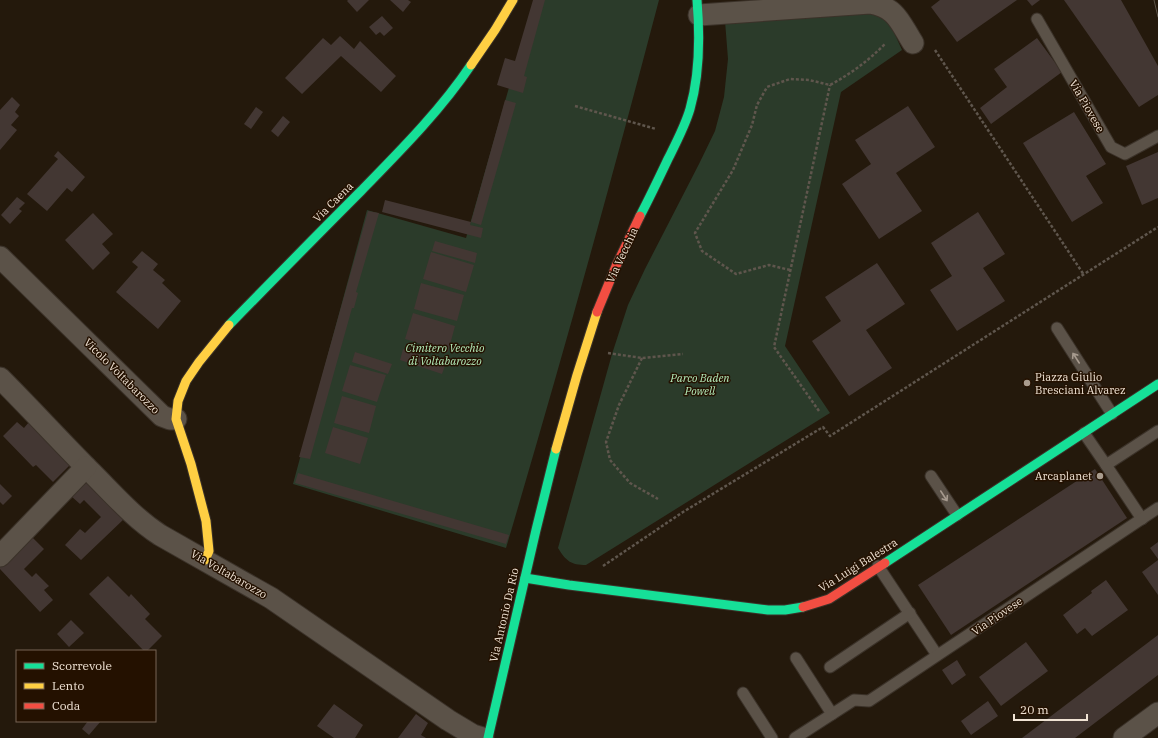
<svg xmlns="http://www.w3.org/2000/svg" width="1158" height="738" font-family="'IBM Plex Serif',serif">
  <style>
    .green { fill: #2b3b2a }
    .building { fill: #433733 }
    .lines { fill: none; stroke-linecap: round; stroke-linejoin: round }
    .lane-casing { stroke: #3b3229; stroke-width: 13 }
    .street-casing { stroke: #3b3229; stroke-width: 23 }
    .fast-casing { stroke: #3b3229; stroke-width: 11 }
    .slow-casing { stroke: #3b3229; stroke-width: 11 }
    .jam-casing { stroke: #3b3229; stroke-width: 11 }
    .path { stroke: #5f564d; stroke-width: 2.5; stroke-dasharray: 3 2; stroke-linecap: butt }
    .lane { stroke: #5b5248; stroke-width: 11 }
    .street { stroke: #5b5248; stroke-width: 21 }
    .fast { stroke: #16e098; stroke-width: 9 }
    .slow { stroke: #ffcf43; stroke-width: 9 }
    .jam { stroke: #f24e42; stroke-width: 9 }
    .tram { stroke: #5d5449; stroke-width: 1 }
    .oneway { stroke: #a69a8e }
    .poi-dot { fill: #a99c8e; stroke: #241100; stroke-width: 1.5 }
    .labels { text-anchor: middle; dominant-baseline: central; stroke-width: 3; stroke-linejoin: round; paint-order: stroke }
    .street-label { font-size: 11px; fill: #f0e3d4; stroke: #241100 }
    .park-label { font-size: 11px; font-style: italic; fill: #b4edbb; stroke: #241100 }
    .poi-label { font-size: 11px; fill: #f0e3d4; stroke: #241100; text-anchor: start }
  </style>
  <rect width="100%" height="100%" fill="#24190c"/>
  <g class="green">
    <path d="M534,0H659C611,183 560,366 506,548L293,484L367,210L466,238Z"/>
    <path d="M869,11L888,19L902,50L841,92L785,346L830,413L586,565C571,565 566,561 558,548L612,354L628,305L645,269L699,164L715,131L724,97L728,59L725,21Z"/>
  </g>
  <g class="building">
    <path d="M348,0H369L357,12L347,1Z"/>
    <path d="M390,0H408L411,2L403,12Z"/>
    <path d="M533,0H545L524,76L527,77L523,93L497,85L505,58L515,61Z"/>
    <path d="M940,0H1017L957,42L931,7Z"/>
    <path d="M1027,0H1040L1032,6Z"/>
    <path d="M1064,0H1121L1158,66V95L1139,107Z"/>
    <path d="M382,16L393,28L384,36L380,32L376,35L369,27Z"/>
    <path d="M340,36L354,49L360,41L396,76L381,92L341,56L302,94L285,78L323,38L331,45Z"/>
    <path d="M1037,38L1062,72L991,124L980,108L1007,87L994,69Z"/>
    <path d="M12,97L20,105L15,112L19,116L11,125L17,130L0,150V110Z"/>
    <path d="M505,100L516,103L481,225L471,222Z"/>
    <path d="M908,106L935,147L896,173L922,211L879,239L842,184L871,164L855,140Z"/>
    <path d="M256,107L263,112L251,129L244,124Z"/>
    <path d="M1074,112L1106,164L1086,176L1103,203L1072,222L1023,143Z"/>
    <path d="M283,116L290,122L278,137L271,131Z"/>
    <path d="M58,151L85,177L72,192L67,188L47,211L27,194L58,159L54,156Z"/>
    <path d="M1158,152V198L1142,205L1126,166Z"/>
    <path d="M17,197L25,203L19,209L22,211L10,224L1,215Z"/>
    <path d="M385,200L471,222L470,225L483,228L481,238L382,212Z"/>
    <path d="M368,211L379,213L356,292L358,293L354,308H352L310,459L299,457Z"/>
    <path d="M978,212L1005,254L983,268L1005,301L957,331L930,290L952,276L931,243Z"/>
    <path d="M93,213L113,234L102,244L110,253L93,270L65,240Z"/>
    <path d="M435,241L477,253L475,263L432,251Z"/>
    <path d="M142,251L158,264L153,270L165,280L162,283L181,301L158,329L116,292L138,267L132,262Z"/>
    <path d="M431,252L474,265L466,292L423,279Z"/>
    <path d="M877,263L905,304L866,330L892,368L849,396L812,341L841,321L825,297Z"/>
    <path d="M421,283L464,295L457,321L414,309Z"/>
    <path d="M413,313L455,326L448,352L405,339Z"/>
    <path d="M403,349L446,363L442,374L400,360Z"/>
    <path d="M355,352L392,364L388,374L352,362Z"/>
    <path d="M350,365L386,375L377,402L342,391Z"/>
    <path d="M342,396L376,406L369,433L334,423Z"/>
    <path d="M17,422L24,428L29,422L71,464L53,482L36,465L33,467L3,436Z"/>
    <path d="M333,427L368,438L360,464L325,453Z"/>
    <path d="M1095,469L1127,518L951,635L918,585Z"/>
    <path d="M298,473L509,535L506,544L295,483Z"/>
    <path d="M90,479L124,519L81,560L65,545L80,529L85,533L101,517L84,500L80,504L71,496Z"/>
    <path d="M0,484L12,496L3,505L0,502Z"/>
    <path d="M32,537L44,549L24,569L32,577L36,573L49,586L44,590L53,600L40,612L0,569V559Z"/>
    <path d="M1158,542V559L1150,548Z"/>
    <path d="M1158,560V595L1142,572Z"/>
    <path d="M108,576L129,597L131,594L150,614L145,619L162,636L147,651H144L89,594Z"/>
    <path d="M1106,580L1128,610L1092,636L1085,628L1077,634L1063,615L1092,593L1091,591Z"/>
    <path d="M71,620L84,633L69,647L57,634Z"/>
    <path d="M1158,635V675L1075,738H1022Z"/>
    <path d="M1026,642L1048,671L1001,706L979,677Z"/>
    <path d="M957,660L966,675L952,685L942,670Z"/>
    <path d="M988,701L998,716L971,735L961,721Z"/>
    <path d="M334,704L363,725L355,738H334L317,726Z"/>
    <path d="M416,714L428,723L421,735L426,738H398Z"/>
    <path d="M88,721H101L89,735L82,729Z"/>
  </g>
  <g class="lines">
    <defs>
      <g id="lane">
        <path d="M1037,19L1111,147L1125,154L1158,136"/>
        <path d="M1057,328L1112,414"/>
        <path d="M1084,433L1106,465L1158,431"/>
        <path d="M1106,465L1142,519"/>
        <path d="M931,476L957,515"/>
        <path d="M878,566L937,655"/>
        <path d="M796,658L832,714"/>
        <path d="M830,667L910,613"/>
        <path d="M743,693L772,738"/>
        <path d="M795,738L854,700L869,701L1158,508"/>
      </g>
      <g id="street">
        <path d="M699,15L870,3C897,8 899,21 913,43"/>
        <path d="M0,257L162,416L170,419H176"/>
        <path d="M0,378C31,409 61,442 92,473C114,495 134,518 160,535L271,598L448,720L473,735L483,738"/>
        <path d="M0,556L86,467"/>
        <path d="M1124,738L1158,713"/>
      </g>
      <g id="fast">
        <path d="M640,216C650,197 659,178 668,159C676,143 685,126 690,109C700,74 700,36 697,0"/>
        <path d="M229,325C273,280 317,235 361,191C400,151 440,111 471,65"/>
        <path d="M885,563L1158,384"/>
        <path d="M525,578L569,585L768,610H785L803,607"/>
        <path d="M488,738L536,530L556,449"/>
      </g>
      <g id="slow">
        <path d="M471,65L495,30L513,0"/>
        <path d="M556,449L577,375L597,312"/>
        <path d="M205,560L209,551L206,521L191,464L176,419L178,401L186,381L199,362L229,325"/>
      </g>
      <g id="jam">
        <path d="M597,312L616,266L640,216"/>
        <path d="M803,607L829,599L885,563"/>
      </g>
    </defs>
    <use href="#lane" class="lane-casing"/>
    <use href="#street" class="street-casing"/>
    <use href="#fast" class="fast-casing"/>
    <use href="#slow" class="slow-casing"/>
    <use href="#jam" class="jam-casing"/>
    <g class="path">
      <path d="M935,50L1084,275"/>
      <path d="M575,106L656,129"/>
      <path d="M790,270L769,265L736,274L702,251L695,233L733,170L752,125L757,105L767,87L790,79L809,80L830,85C852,73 868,61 886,43"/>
      <path d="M608,353L642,358L683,354"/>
      <path d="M642,358L619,405L606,442L610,460L630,483L658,499"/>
      <path d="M819,411L774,347L830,85"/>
      <path d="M603,566L683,512L823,427L830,436L1158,227"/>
    </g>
    <use href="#lane" class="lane"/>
    <use href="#street" class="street"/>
    <use href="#fast" class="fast"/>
    <use href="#slow" class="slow"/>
    <use href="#jam" class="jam"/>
    <path class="tram" d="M1154,0L1158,17"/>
  </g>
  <defs><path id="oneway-shaft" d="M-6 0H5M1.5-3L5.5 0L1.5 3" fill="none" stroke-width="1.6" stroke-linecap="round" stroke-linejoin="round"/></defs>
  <g class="oneway">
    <use href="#oneway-shaft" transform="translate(1076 358) rotate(-123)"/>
    <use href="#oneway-shaft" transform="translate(944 496) rotate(57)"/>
  </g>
  <g class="poi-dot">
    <circle cx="1027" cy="383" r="4"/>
    <circle cx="1100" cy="476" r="4"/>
  </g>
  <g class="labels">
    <g class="street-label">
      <text transform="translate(1087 106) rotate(60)">Via Piovese</text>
      <text transform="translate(333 202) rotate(-45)">Via Caena</text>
      <text transform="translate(622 255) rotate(-65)">Via Vecchia</text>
      <text transform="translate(122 376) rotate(45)">Vicolo Voltabarozzo</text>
      <text transform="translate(858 565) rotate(-32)">Via Luigi Balestra</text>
      <text transform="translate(229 574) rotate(30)">Via Voltabarozzo</text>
      <text transform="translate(504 615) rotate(-77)">Via Antonio Da Rio</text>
      <text transform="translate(997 616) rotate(-34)">Via Piovese</text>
    </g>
    <g class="park-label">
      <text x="445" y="348">Cimitero Vecchio<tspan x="445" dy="13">di Voltabarozzo</tspan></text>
      <text x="700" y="378">Parco Baden<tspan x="700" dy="13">Powell</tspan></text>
    </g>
    <g class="poi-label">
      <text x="1035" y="377">Piazza Giulio<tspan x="1035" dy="13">Bresciani Alvarez</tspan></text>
      <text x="1092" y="476" text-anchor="end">Arcaplanet</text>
    </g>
  </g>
  <rect x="16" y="650" width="140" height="72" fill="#241100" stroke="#766555"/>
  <rect x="24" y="663" width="20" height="6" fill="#16e098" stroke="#766555"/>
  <text x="52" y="670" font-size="12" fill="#f0e3d4">Scorrevole</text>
  <rect x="24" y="683" width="20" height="6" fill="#ffcf43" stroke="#766555"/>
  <text x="52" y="690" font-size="12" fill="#f0e3d4">Lento</text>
  <rect x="24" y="703" width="20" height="6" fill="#f24e42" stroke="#766555"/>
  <text x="52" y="710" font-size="12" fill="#f0e3d4">Coda</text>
  <path d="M1014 714v6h73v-6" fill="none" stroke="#f0e3d4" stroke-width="2"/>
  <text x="1020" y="714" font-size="12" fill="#f0e3d4" stroke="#241100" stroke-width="3" paint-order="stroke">20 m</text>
</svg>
